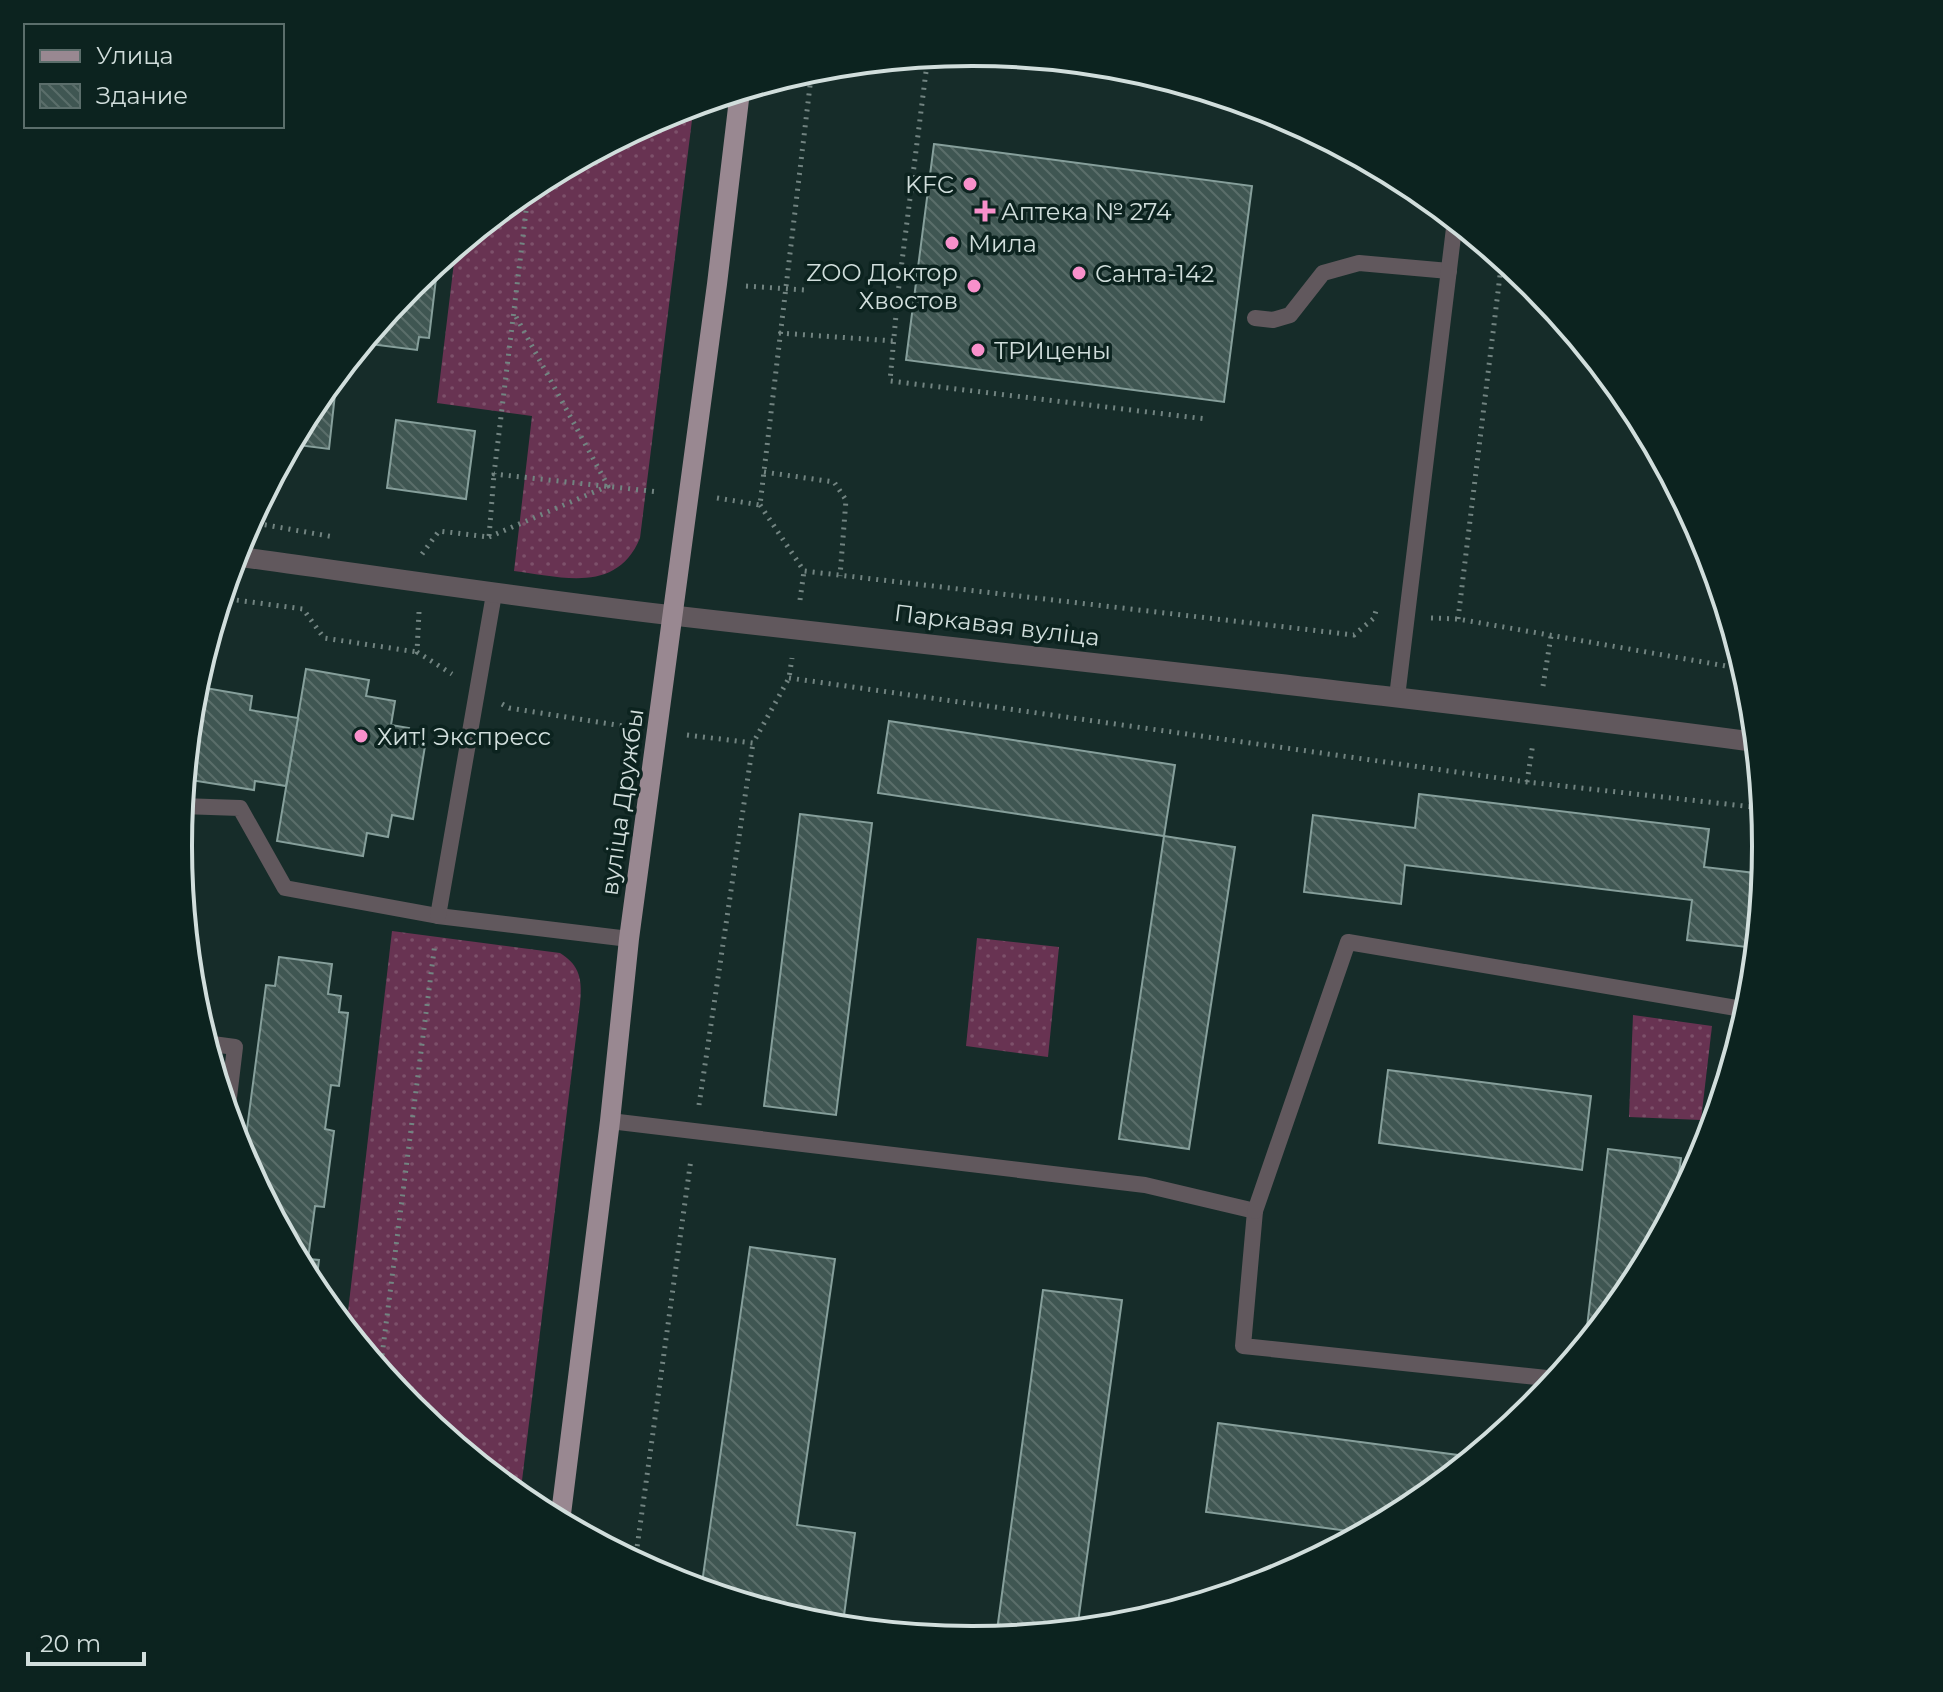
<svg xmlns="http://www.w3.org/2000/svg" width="1943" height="1692" font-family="Montserrat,sans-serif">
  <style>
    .grass { fill: url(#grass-dots) }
    .building { fill: url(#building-back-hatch); stroke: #869f9b; stroke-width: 2 }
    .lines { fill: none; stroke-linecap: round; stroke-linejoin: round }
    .path { stroke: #728481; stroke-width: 5; stroke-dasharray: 2 6; stroke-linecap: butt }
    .service { stroke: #61585d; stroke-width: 16 }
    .tertiary { stroke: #61585d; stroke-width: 20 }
    .primary { stroke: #998891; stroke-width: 20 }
    .poi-dot { fill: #f890cb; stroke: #0c231f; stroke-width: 3 }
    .labels { text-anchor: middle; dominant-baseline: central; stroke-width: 7; stroke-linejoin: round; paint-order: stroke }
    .poi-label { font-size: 24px; fill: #d1dedc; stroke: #0c231f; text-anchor: start }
    .street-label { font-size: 24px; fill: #d1dedc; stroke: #0c231f }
    .rim { fill: none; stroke: #d1dedc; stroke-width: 4 }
  </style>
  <defs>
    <pattern id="grass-dots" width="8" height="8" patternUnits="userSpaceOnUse" patternTransform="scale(2)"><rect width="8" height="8" fill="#683352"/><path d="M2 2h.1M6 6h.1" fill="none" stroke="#7d506a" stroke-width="1.8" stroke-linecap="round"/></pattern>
    <pattern id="building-back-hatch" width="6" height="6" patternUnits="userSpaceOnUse" patternTransform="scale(2)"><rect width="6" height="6" fill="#3f5652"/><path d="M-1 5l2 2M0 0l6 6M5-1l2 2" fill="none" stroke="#5a6e6a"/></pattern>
  </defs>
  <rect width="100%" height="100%" fill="#162c29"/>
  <g class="grass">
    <path d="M694,104L640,538C617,594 562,577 514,571L532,416L437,403L456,246L531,186L668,112Z"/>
    <path d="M392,931L560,953C581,966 582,981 580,1004L520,1497L410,1407L346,1329Z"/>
    <path d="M977,938L1059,947L1048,1057L966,1046Z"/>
    <path d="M1633,1015L1712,1026L1701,1120L1629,1117Z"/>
  </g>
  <g class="building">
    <path d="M934,144L1252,186L1224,402L906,360Z"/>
    <path d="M429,269L437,270L429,338L419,337L417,350L362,343L410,284Z"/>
    <path d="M322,392L335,394L329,449L290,444L312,405Z"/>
    <path d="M396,420L475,431L466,499L387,488Z"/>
    <path d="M290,445L287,465L280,464Z"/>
    <path d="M306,669L369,680L366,696L395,701L391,725L409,728L406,743L425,746L413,819L392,815L388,837L367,833L363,856L277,841Z"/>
    <path d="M194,686L252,696L250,710L298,718L286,786L255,781L254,790L184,779Z"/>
    <path d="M889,721L1175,765L1164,836L878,793Z"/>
    <path d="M1419,794L1709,829L1704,867L1763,874L1755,948L1687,940L1692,900L1405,865L1401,904L1304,892L1313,815L1415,828Z"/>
    <path d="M800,814L872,823L836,1115L764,1106Z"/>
    <path d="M1164,836L1235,847L1189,1149L1119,1139Z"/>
    <path d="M279,957L332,964L328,994L341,996L339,1012L348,1013L339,1086L331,1085L325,1129L334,1131L324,1207L315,1206L308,1259L319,1260L315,1291L243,1159L266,985L275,986Z"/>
    <path d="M1388,1070L1591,1096L1582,1170L1379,1143Z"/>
    <path d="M1608,1149L1681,1158L1675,1205L1631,1287L1585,1344Z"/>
    <path d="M750,1247L835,1259L797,1525L855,1533L843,1623L781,1614L701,1590Z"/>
    <path d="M1043,1290L1122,1300L1077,1630L996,1638Z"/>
    <path d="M1218,1423L1473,1457L1412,1506L1363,1533L1206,1512Z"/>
  </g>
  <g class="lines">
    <g class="path">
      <path d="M928,56L898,293L890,381L1206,419"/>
      <path d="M529,187L494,474L659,492"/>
      <path d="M746,286L805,290"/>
      <path d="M779,333L894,341"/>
      <path d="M764,472L834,482L846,500L840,576"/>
      <path d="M717,498L760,505L812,69"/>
      <path d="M760,505L804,571L1354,635L1374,618L1377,607"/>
      <path d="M249,522L334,537"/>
      <path d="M489,537L608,486L514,313"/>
      <path d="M422,554L439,531L489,537L494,474"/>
      <path d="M221,598L303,609L324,638L417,652"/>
      <path d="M800,600L804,571"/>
      <path d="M419,612L417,652L452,674"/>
      <path d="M1431,618L1458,619L1743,669"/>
      <path d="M1458,619L1502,259"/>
      <path d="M789,678L1527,782L1762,808"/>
      <path d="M1543,686L1551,636"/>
      <path d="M502,704L509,708L629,727"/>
      <path d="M687,735L753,743L789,678L792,658"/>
      <path d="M1527,782L1533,743"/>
      <path d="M699,1105L753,743"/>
      <path d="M380,1371L435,943"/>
      <path d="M635,1562L691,1159"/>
    </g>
    <g class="service">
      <path d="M1255,318L1273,320L1290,315L1323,273L1359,263L1449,271"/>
      <path d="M1397,697L1455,220"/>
      <path d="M181,806L240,808L285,888L438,916L629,939"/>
      <path d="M438,916L494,594"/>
      <path d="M205,1043L235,1047L227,1114"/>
      <path d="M610,1121L1145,1185L1255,1211L1243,1346L1556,1379"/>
      <path d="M1255,1211L1348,942L1748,1010"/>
    </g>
    <path class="tertiary" d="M234,556C379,576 523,598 669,615C1031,657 1394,694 1755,742"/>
    <path class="primary" d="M560,1522L610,1121L629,939L717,284L740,91"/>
  </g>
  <g class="poi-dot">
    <circle cx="970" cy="184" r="8"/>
    <path d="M981 199h8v8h8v8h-8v8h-8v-8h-8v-8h8z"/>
    <circle cx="952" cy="243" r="8"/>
    <circle cx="1079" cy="273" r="8"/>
    <circle cx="974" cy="286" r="8"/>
    <circle cx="978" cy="350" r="8"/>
    <circle cx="361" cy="736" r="8"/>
  </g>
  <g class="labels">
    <g class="poi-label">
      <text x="954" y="184" text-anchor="end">KFC</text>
      <text x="1001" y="211">Аптека № 274</text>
      <text x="968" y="243">Мила</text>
      <text x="958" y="272" text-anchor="end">ZOO Доктор<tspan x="958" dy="28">Хвостов</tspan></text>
      <text x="1095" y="273">Санта-142</text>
      <text x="994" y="350">ТРИцены</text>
      <text x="377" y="736">Хит! Экспресс</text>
    </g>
    <g class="street-label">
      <text transform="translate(997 625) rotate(7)">Паркавая вуліца</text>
      <text transform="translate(622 802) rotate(-82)">вуліца Дружбы</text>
    </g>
  </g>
  <path d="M0 0H1943V1692H0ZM192 846a780 780 0 1 1 1560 0a780 780 0 1 1-1560 0Z" fill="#0c231f" fill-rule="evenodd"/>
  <path class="rim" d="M192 846a780 780 0 1 1 1560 0a780 780 0 1 1-1560 0Z"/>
  <rect x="24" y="24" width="260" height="104" fill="#0c231f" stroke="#5b6e6b" stroke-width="2"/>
  <rect x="40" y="50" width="40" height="12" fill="#998891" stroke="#5b6e6b" stroke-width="2"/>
  <text x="96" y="64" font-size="24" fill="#d1dedc">Улица</text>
  <rect x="40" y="84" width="40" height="24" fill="url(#building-back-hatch)" stroke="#5b6e6b" stroke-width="2"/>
  <text x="96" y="104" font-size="24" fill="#d1dedc">Здание</text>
  <path d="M28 1652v12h116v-12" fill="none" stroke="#d1dedc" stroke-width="4"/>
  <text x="40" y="1652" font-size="24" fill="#d1dedc" stroke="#0c231f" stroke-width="6" paint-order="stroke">20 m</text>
</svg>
